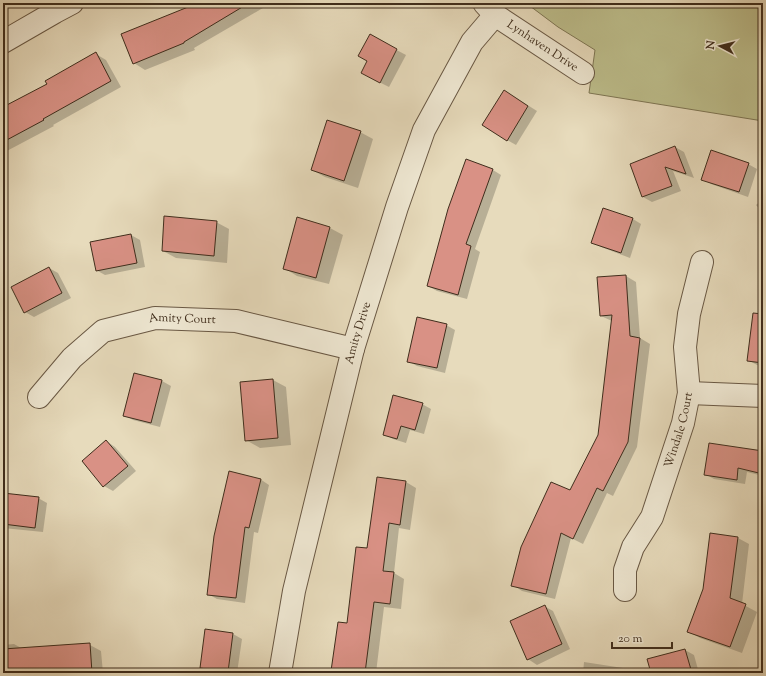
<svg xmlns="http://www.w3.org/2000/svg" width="766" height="676" font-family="'Sorts Mill Goudy',serif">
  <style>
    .green { fill: #bdbe8c; stroke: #7e7654 }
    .shadow { fill: #0003 }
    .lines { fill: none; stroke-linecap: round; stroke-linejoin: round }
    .stream { stroke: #748274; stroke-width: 6 }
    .building { fill: #d99185; stroke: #3f2d1c }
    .minor-casing { stroke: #695844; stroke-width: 24 }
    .minor { stroke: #efe8d3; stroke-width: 22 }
    .labels { text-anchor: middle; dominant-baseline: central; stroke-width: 3.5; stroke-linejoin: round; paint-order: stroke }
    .street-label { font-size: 12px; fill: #3f2d1c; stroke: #efe8d3 }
  </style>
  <rect width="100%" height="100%" fill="#e7dbbc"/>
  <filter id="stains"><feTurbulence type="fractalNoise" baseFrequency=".005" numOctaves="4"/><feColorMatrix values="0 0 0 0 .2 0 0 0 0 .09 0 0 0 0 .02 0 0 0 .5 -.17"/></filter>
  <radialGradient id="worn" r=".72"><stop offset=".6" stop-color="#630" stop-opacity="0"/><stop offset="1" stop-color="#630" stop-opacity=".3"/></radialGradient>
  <path class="green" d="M526,3H763V121L589,93L595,50L558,27Z"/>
  <g class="shadow">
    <path d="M189,3H267L268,5L194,48L195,50L145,70L134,63L191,7Z"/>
    <path d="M370,36L406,55L389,87L371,78L369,61Z"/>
    <path d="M96,54L106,60L121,87L53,125L54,126L3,153V109L49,85Z"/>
    <path d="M513,96L537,111L516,145L507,140Z"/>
    <path d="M360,132L373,139L358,188L325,177L312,170Z"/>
    <path d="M675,147L684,152L694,178L673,171L681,191L652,202L643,197L631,165Z"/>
    <path d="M748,164L757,169L748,197L711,184L703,179Z"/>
    <path d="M493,170L501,175L475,249L480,252L467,299L437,291L428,286Z"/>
    <path d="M763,199V213L756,205Z"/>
    <path d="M633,219L641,224L630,258L601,247L592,242Z"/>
    <path d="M216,222L229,229L227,263L176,258L163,251Z"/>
    <path d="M330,228L343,235L329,284L297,276L284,268Z"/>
    <path d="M131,235L140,240L145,267L105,275L96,270Z"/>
    <path d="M49,268L58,273L71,298L34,317L25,312Z"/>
    <path d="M626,276L636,282L640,338L650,344L637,447L613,496L607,493L583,544L571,538L555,599L522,591L513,585L570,492L599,435L612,321L601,316Z"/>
    <path d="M763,319V366L757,365L748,360Z"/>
    <path d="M446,325L455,330L445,373L417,366L408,361Z"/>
    <path d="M135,374L162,381L171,386L160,427L133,420L124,415Z"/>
    <path d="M273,380L286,387L291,445L260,448L246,440Z"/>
    <path d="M422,404L431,409L424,434L410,430L406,443L393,439L384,434Z"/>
    <path d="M106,441L115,447L136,471L113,491L104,486Z"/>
    <path d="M763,452V476L747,472L745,484L714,479L705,474Z"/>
    <path d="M378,478L406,482L416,488L410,530L399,528L394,573L404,579L401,609L384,607L376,673H337L332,671L348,624L368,549Z"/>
    <path d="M260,479L269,485L258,533L254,532L245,603L217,599L208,594Z"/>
    <path d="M3,494L38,498L47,503L43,532L3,528Z"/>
    <path d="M738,538L749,544L742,604L757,612L742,653L700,638L688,631Z"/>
    <path d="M544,606L553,611L570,649L537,665L528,659Z"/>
    <path d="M206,630L233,634L242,639L237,673H210L201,668Z"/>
    <path d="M14,644L23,649L90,645L101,651L103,673H3V645Z"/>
    <path d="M685,650L694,655L699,673H652Z"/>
    <path d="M584,662L623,668L631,673H583Z"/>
  </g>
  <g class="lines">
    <path class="stream" d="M759,3L763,7"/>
  </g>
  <g class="building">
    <path d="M198,3H249L184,42V43L133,64L121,34Z"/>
    <path d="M370,34L397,49L380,83L361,73L367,61L358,56Z"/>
    <path d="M96,52L111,81L43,119L44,120L3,142V107L47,84L45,81Z"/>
    <path d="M504,90L528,106L507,141L482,125Z"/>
    <path d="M327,120L361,131L344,181L311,170Z"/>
    <path d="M675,146L686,174L665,167L672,186L642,197L630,164Z"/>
    <path d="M711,150L749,163L739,192L701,180Z"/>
    <path d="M466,159L493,169L466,244L471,246L458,295L427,286L448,209Z"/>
    <path d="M603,208L633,218L621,253L591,243Z"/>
    <path d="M164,216L217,221L214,256L162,251Z"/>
    <path d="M297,217L330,227L316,278L283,269Z"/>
    <path d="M131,234L137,263L96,271L90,242Z"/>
    <path d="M49,267L62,293L24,313L11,287Z"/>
    <path d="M626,275L630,336L640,338L628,442L603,491L597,488L573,539L561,533L546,594L511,586L521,547L551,482L570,490L598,435L612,315L600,316L597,277Z"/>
    <path d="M753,313L763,314V363L747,361Z"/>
    <path d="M417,317L447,324L437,368L407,362Z"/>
    <path d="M134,373L162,380L151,423L123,416Z"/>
    <path d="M273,379L278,438L245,441L240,382Z"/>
    <path d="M393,395L423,403L415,430L401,426L397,439L383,435Z"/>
    <path d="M106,440L128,466L103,487L82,461Z"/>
    <path d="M709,443L763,451V474L738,468L737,480L704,475Z"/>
    <path d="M229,471L261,479L249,528L245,527L236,598L207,595L214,536Z"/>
    <path d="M377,477L406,481L400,525L389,523L383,571L394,572L390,604L374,602L365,673H346L331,671L338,622L347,623L356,547L367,548Z"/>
    <path d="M3,493L39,497L35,528L3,524Z"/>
    <path d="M710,533L738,537L730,598L746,604L730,647L687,632L703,589Z"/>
    <path d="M545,605L562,644L527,660L510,621Z"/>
    <path d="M205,629L233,633L228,672L200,668Z"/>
    <path d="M90,643L92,673H3V649Z"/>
    <path d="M685,649L692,673H651L647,659Z"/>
  </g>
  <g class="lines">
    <defs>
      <g id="minor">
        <path id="s1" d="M484,3L495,15L583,73"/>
        <path d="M3,42L55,12L72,3"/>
        <path d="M689,393L763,396"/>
        <path id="s2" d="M39,397L72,358L103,331L155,318L236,321L353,349"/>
        <path id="s3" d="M625,590V570L633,547L652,517L683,423L689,393L685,347L689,314L702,262"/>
        <path id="s4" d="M280,673L294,591L353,349L397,207L424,130L472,42L495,15"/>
      </g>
    </defs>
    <use href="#minor" class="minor-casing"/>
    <use href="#minor" class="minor"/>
  </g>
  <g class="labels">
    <g class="street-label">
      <text stroke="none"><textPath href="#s1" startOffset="73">Lynhaven Drive</textPath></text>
      <text stroke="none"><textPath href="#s2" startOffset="173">Amity Court</textPath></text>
      <text stroke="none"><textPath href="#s4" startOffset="349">Amity Drive</textPath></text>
      <text stroke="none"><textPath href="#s3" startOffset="171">Windale Court</textPath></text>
    </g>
  </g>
  <rect width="766" height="676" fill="none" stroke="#e7dbbc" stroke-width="16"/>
  <rect x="4" y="4" width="758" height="668" fill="none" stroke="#3f2d1c" stroke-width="2"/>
  <rect x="8" y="8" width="750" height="660" fill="none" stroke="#3f2d1c"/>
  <g transform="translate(720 46) rotate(277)" stroke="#efe8d3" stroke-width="3" paint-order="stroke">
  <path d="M0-3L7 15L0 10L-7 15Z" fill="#3f2d1c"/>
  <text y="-6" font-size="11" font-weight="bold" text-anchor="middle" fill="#3f2d1c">N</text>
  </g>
  <path d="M612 642v6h60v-6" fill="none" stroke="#3f2d1c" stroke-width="2"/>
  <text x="618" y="642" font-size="12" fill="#3f2d1c" stroke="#efe8d3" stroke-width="3" paint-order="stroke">20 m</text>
  <rect width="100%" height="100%" filter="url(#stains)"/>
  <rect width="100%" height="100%" fill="url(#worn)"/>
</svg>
